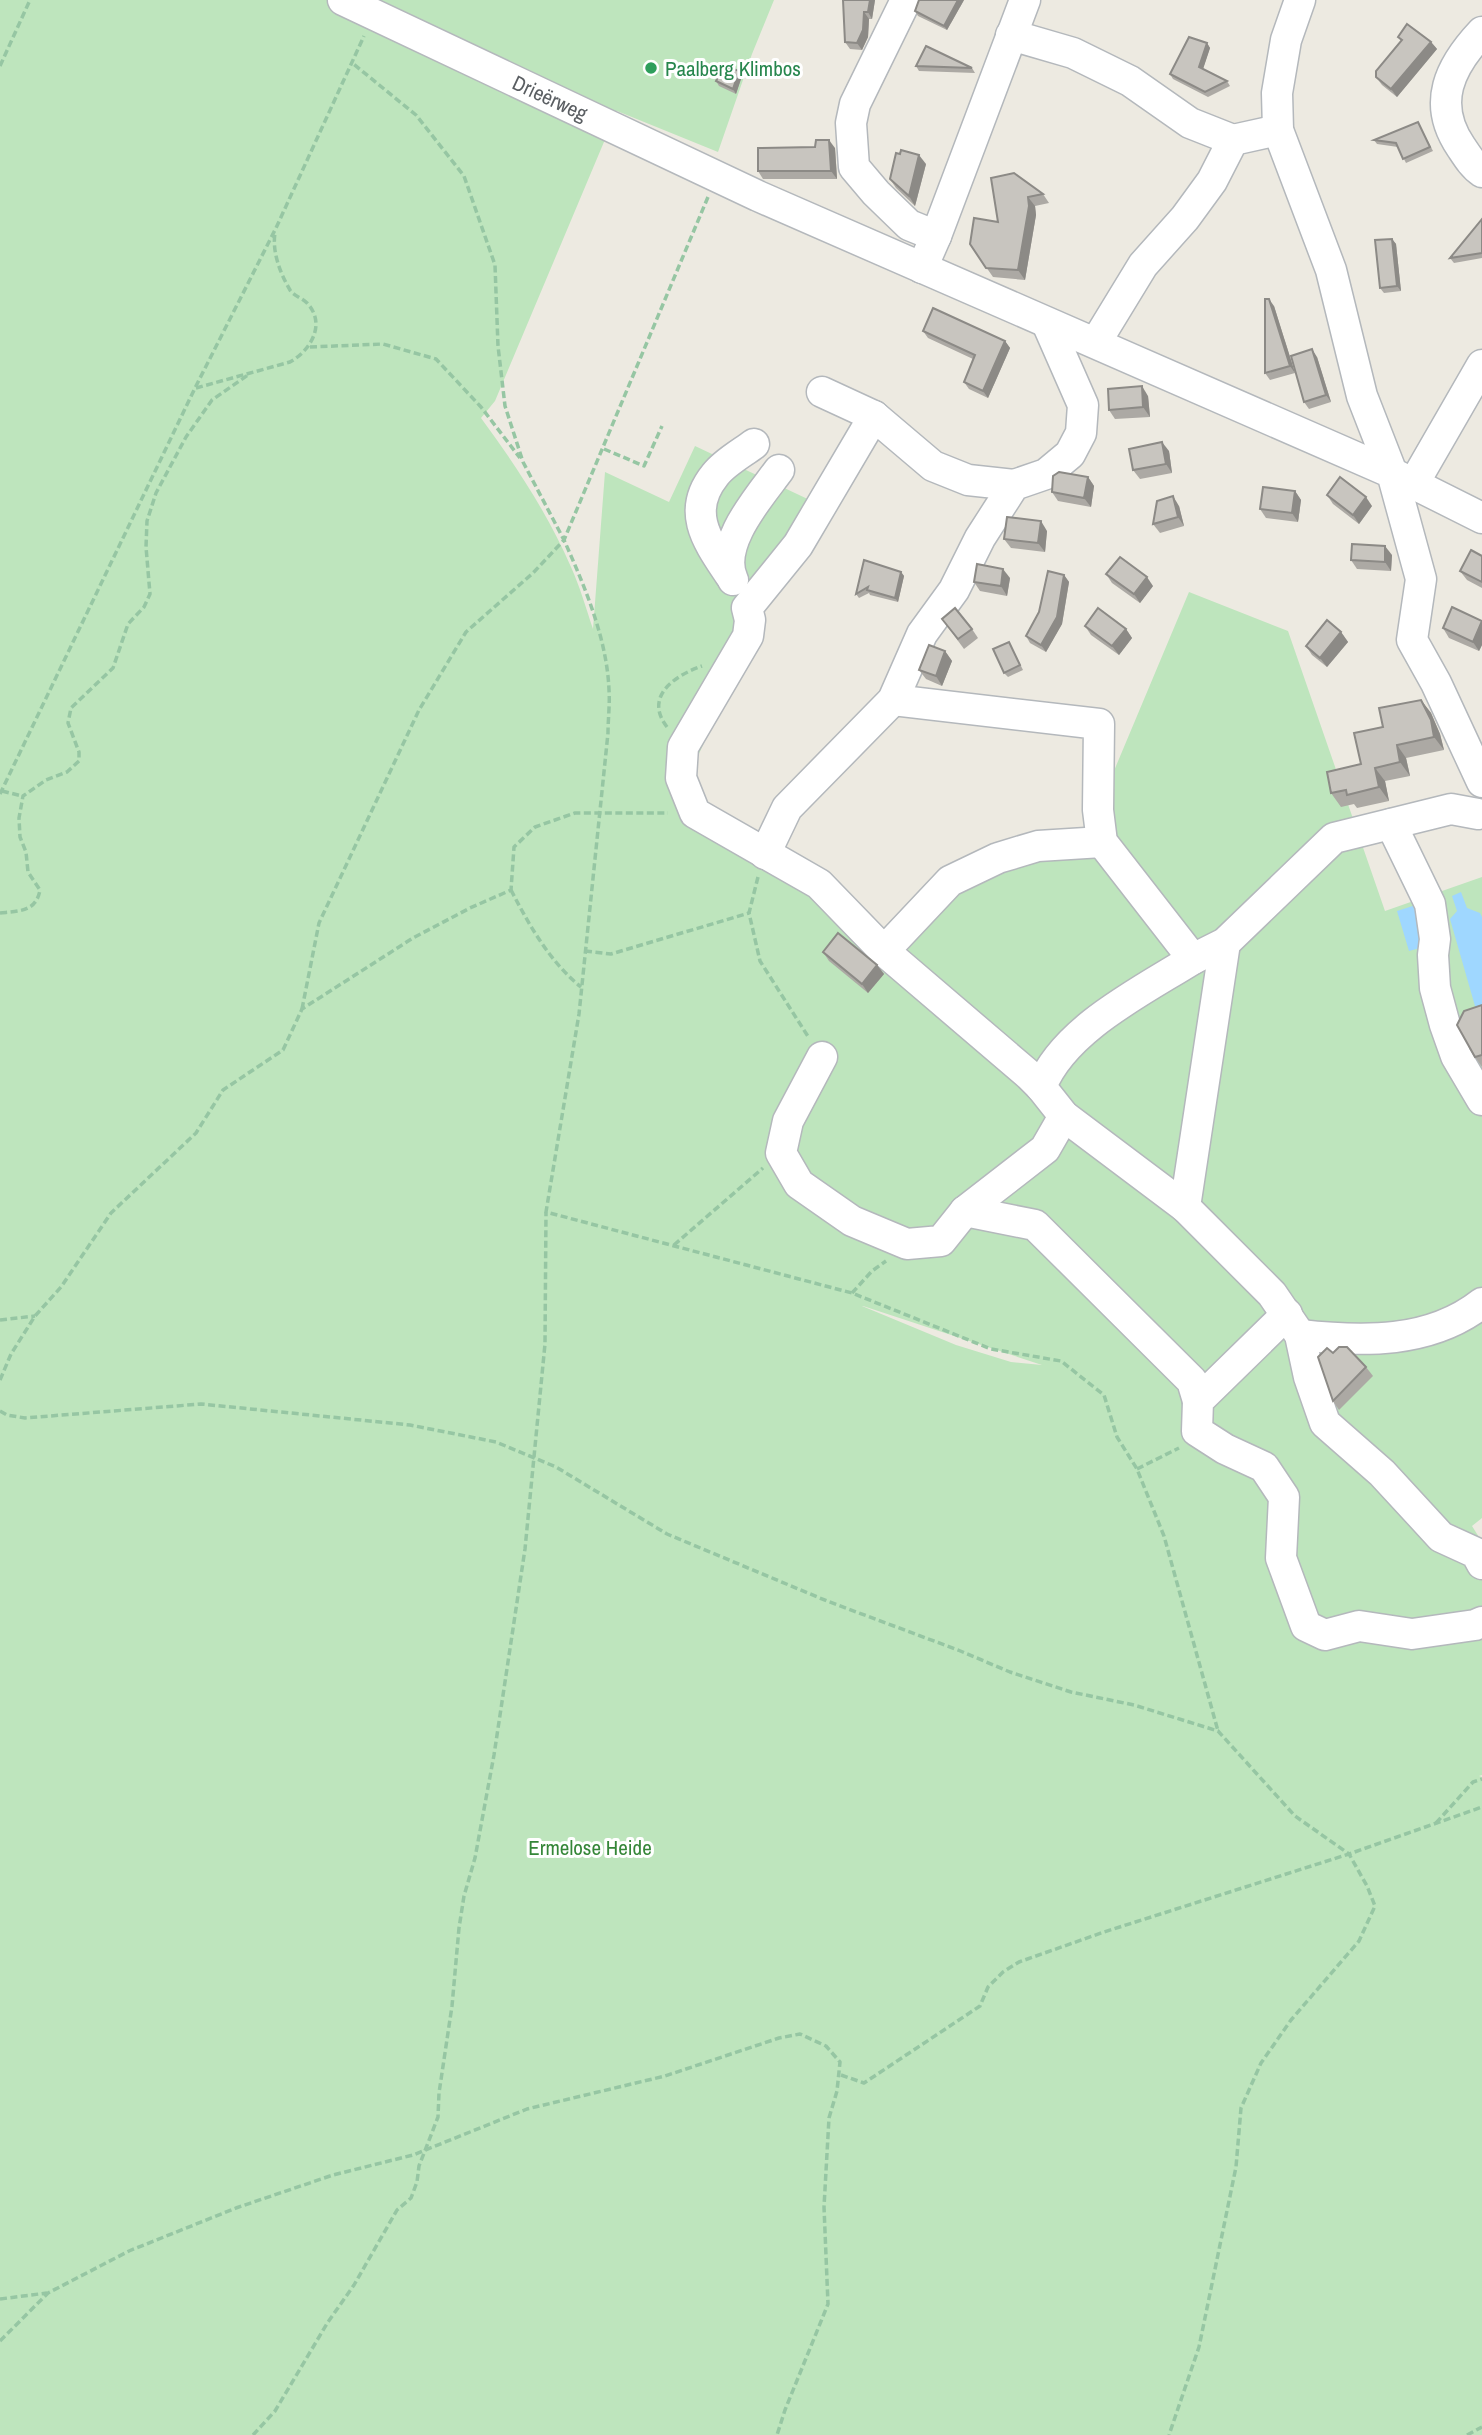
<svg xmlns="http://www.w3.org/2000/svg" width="1482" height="2435" font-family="'Archivo Narrow',sans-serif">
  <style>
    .green { fill: #bee5bd; fill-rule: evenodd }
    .water { fill: #9fd7ff }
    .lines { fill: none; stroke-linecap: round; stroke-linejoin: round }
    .minor-casing { stroke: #b4b8bc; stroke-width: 33 }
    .path { stroke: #96c6a3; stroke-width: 3.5; stroke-dasharray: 7 3.5; stroke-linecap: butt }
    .minor { stroke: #fff; stroke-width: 30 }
    .wall { fill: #aca9a4 }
    .shaded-wall { fill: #8c8a86 }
    .building { fill: #c8c5bf; stroke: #8c8a86; stroke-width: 2 }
    .leisure-dot { fill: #2e9e5b; stroke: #fff; stroke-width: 2.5 }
    .labels { text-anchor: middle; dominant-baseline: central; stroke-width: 6; stroke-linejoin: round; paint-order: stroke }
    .leisure-label { font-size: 21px; fill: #27864d; stroke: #fff; text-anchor: start }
    .street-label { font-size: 21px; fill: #5a5e62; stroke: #fff }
    .park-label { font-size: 21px; fill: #358638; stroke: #fff }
  </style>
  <rect width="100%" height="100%" fill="#edeae1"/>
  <path class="green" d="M0,0H774L752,54L718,152L617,111L495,401L481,418C515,464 548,514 571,567C580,587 586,608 593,629L605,472L669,502L695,446L814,502L676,804L883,945L953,876L1090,828L1189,592L1288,631L1385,911L1482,877V1518L1472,1526L1482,1542V1775L1479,1776L1482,1777V2435H0ZM862,1306H863L1042,1365L1011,1362L956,1345Z"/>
  <g class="water">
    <path d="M1461,892L1467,908L1480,913L1482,917V1011L1477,1013L1450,919L1457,911L1452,896Z"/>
    <path d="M1419,904L1431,945L1409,951L1397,911Z"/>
  </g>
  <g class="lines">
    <defs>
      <g id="minor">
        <path d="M343,0L758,196L1392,473L1421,579L1412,640L1436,683L1482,782"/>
        <path d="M906,0L855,104L851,123L854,167L876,193L909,225L936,236L922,268"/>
        <path d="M1300,0L1286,40L1277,93L1278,130L1331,270L1362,396L1392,473L1482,518"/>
        <path d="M1482,32C1450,66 1431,103 1461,147C1467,156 1473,166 1482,172"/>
        <path d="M1011,35L1073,53L1130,81L1190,123L1233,140"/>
        <path d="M936,236L1025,0"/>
        <path d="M1096,342L1143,265L1185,218L1212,181L1233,140L1278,130"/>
        <path d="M822,392L874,416L933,466L968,480L1014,485"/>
        <path d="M874,416L798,545L747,608L750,620L748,636L683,747L681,778L695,813L819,884L884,951L1029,1075L1041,1087L1064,1116L1185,1207L1272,1294L1300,1335L1309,1377L1325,1423L1382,1473L1441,1537L1476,1553L1482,1564"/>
        <path d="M1414,483L1482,365"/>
        <path d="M730,575C708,542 685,512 715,475C724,463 742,453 754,444"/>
        <path d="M733,580C716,545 760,496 779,470"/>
        <path d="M893,700L1099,724L1098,810L1102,842L1193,959L1225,943L1334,838L1451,809L1478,814"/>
        <path d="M1391,824L1430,904L1435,939L1433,955L1435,988L1445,1025L1456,1056L1482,1100"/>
        <path d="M765,854L787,808L893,700L922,634L954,590L980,538L1014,485L1046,474L1070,454L1081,433L1083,405L1047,323"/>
        <path d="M884,951L950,881L998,858L1038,846L1102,842"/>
        <path d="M822,1057L788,1121L781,1153L799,1184L852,1221L907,1244L941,1241L965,1211L1045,1149L1064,1116"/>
        <path d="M1041,1087C1064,1029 1142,991 1193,959"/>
        <path d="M1185,1207L1225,943"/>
        <path d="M965,1211L1035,1225L1192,1381L1198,1401"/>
        <path d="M1287,1314L1198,1401L1197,1431L1225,1449L1264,1467L1284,1497L1281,1558L1306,1626L1325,1635L1359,1626L1412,1634L1475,1625L1482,1622"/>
        <path d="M1300,1335C1362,1342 1430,1344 1482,1303"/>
      </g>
    </defs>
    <use href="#minor" class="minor-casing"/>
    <g class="path">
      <path d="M0,66L30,0"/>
      <path d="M708,197L564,540C585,587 607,639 609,690C610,704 608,719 608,733L579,1014L546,1212L852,1293L991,1349L1061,1361L1104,1395L1117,1437L1137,1469L1164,1536L1218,1731"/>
      <path d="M310,347L383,344L436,359L481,407L520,458"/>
      <path d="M196,388L290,362C310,351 327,324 307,303C302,298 294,296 290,290C280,273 272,252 275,233"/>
      <path d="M604,449L644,466L662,426"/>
      <path d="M667,727C643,696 676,675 702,666"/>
      <path d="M2,791L22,796"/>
      <path d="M0,794L195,388L276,228L364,36"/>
      <path d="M758,877L749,913L760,961L809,1038"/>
      <path d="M511,890C529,925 550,962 581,987"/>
      <path d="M0,913C19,911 36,912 40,890L28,872L26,852L20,837L19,818L23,796L46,780L67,772L79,761V752L68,723L71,708L113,668L128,624L144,607L150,594L146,547L147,521L156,493L186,437L212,400L248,375"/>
      <path d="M585,951L611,954L749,913"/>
      <path d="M302,1009L319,923L419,710L466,632L533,573L564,540L523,462L505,406L498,346L495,265L464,176L416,115L351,62"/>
      <path d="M674,1245L763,1168"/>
      <path d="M852,1293L872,1271L886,1261"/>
      <path d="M0,1320L35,1316"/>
      <path d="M0,1380L11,1354L35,1316L61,1287L111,1213L196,1133L223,1090L283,1050L302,1009L413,938L470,908L511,890L514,847L535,827L575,813H668"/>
      <path d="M0,1411L7,1415L25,1418L201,1404L410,1425L496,1442L556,1467L667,1534L827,1601L958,1650L1010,1672L1071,1692L1134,1705L1218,1731L1295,1816L1349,1854L1367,1886L1375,1906L1359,1941L1291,2020L1261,2063L1241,2108L1236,2167L1199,2347L1169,2435"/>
      <path d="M1137,1469L1179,1448"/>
      <path d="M1436,1823L1473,1782L1482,1779"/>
      <path d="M841,2075L864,2083L980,2006L988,1987L1003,1972L1019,1962L1104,1932L1349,1854L1482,1807"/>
      <path d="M0,2299L47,2293"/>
      <path d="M0,2341L48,2293L129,2251L236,2208L333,2175L413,2155L527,2109L665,2076L779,2038L800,2034L826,2046L840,2062L837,2091L829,2118L824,2207L828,2304L785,2410L777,2435"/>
      <path d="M253,2435L275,2411L328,2322L354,2285L397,2210L411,2198L417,2182L419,2166L438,2117L439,2093L452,2006L459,1928L464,1896L475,1858L494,1755L525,1549L545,1344L546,1212"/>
      <path d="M1467,2435L1482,2427"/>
    </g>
    <use href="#minor" class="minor"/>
  </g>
  <g class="wall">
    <path d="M843,0H875L872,19H869L868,37L862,50L850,49L845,42Z"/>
    <path d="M964,0L947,30L918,16L915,11Z"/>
    <path d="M1398,37L1431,42L1437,49L1397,97L1382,85L1376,77L1401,41Z"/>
    <path d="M1207,43L1210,48L1203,69L1227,81L1230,86L1208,97L1173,79L1170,74Z"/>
    <path d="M916,66L972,68L975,73L919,71Z"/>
    <path d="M742,76L736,94L719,86L716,81Z"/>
    <path d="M1418,122L1433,151L1406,163L1398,147L1377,144L1374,140Z"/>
    <path d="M835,148L837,179H763L758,171Z"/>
    <path d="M926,164L915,206L896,188L890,179Z"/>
    <path d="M991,178L1043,194L1049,203L1035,206L1036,215L1025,280L993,277L970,244L998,222Z"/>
    <path d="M1482,219V258L1454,263L1450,258Z"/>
    <path d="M1392,239L1396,244L1401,291L1384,293L1380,288Z"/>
    <path d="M1274,306L1295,373L1270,380L1265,373Z"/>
    <path d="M923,331L1005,341L1010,348L988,398L969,389L964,382L973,359L928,338Z"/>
    <path d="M1317,357L1331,402L1309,409L1304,402Z"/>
    <path d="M1148,396L1150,417L1115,419L1109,410Z"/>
    <path d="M1169,451L1172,473L1140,479L1133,470Z"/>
    <path d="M1088,477L1094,486L1091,507L1058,501L1052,492Z"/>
    <path d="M1295,491L1301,500L1298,522L1266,518L1260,509Z"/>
    <path d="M1327,495L1372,506L1359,524L1333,504Z"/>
    <path d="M1179,506L1184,526L1160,533L1153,524Z"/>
    <path d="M1047,531L1045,552L1011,548L1004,539Z"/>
    <path d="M1392,555L1391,571L1357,569L1351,560Z"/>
    <path d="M1482,556V588L1467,580L1460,571Z"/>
    <path d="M864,560L901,572L904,576L898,602L870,595L869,593L859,598L856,594Z"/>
    <path d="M1106,574L1153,586L1140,603L1112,583Z"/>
    <path d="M1064,575L1069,582L1062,624L1046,652L1030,643L1026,636Z"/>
    <path d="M1010,578L1007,596L980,591L974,582Z"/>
    <path d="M942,619L972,629L978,638L964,649Z"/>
    <path d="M1482,621V645L1479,651L1449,638L1443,628Z"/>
    <path d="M1085,626L1126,629L1132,638L1119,655L1091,635Z"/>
    <path d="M1341,632L1348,642L1327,667L1312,655L1306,646Z"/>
    <path d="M1009,642L1023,670L1008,677L1004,673Z"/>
    <path d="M945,651L952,661L942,686L926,679L919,670Z"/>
    <path d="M1421,700L1431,713L1440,734L1444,750L1406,758L1410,776L1385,781L1389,801L1357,808L1354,804L1341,807L1331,793L1361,764L1383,727Z"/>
    <path d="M823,952L877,965L884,974L868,993L829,961Z"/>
    <path d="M1482,1005V1067L1475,1057Z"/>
    <path d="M1333,1353L1366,1367L1373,1376L1339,1410L1333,1401Z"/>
  </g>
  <g class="shaded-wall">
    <path d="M870,0H875L872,19L868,12Z"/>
    <path d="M958,0H964L947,30L944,26Z"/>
    <path d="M864,12L869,19L868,37L862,50L857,43Z"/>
    <path d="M1431,42L1437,49L1397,97L1391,89Z"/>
    <path d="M1207,43L1210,48L1202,72L1199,67Z"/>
    <path d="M739,71L742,76L736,94L733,89Z"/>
    <path d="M829,140L835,148L837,179L831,171Z"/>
    <path d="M919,155L926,164L915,206L909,196Z"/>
    <path d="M1028,197L1035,206L1036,215L1025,280L1018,270Z"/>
    <path d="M1392,239L1396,244L1401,291L1397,286Z"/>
    <path d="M1269,299L1274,306L1295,373L1290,366Z"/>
    <path d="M1005,341L1010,348L988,398L983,391Z"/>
    <path d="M1312,349L1317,357L1331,402L1326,395Z"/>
    <path d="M1142,386L1148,396L1150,417L1143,407Z"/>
    <path d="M1162,442L1169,451L1172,473L1166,464Z"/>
    <path d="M1088,477L1094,486L1091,507L1084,498Z"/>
    <path d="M1295,491L1301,500L1298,522L1292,513Z"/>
    <path d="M1173,496L1179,506L1184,526L1178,517Z"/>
    <path d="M1366,497L1372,506L1359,524L1353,515Z"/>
    <path d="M1041,521L1047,531L1045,552L1038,543Z"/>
    <path d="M1385,546L1392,555L1391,571L1385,562Z"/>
    <path d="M1003,569L1010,578L1007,596L1001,586Z"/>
    <path d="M901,572L904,576L898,602L895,598Z"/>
    <path d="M1064,575L1069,582L1062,624L1046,652L1041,645Z"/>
    <path d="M1147,577L1153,586L1140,603L1134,594Z"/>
    <path d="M1482,622V645L1479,651L1473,642Z"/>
    <path d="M1126,629L1132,638L1119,655L1112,646Z"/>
    <path d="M1341,632L1348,642L1327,667L1320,658Z"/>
    <path d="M945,651L952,661L942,686L936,676Z"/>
    <path d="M1421,700L1431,713L1440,734L1444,750L1434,737Z"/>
    <path d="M1397,745L1406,758L1410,776L1400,762Z"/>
    <path d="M1375,768L1385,781L1389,801L1379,787Z"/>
    <path d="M877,965L884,974L868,993L862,984Z"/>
  </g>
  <g class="building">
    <path d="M843,0H870L868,12H864L863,30L857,43L845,42Z"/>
    <path d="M919,0H958L944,26L915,11Z"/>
    <path d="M1407,24L1431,42L1391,89L1376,77V71L1402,40L1398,37Z"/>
    <path d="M1189,37L1207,43L1199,67L1227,81L1205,92L1170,74Z"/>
    <path d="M926,46L972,68L916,66Z"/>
    <path d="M724,65L739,71L733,89L716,81Z"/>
    <path d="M1418,122L1430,147L1403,159L1396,143L1374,140Z"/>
    <path d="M816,140H829L831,171H758V148L815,147Z"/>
    <path d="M901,150L919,155L909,196L890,179L896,153L900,154Z"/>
    <path d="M1014,173L1043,194L1028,197L1029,206L1018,270L986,268L970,244L974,218L998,222L991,178Z"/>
    <path d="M1482,219V253L1450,258Z"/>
    <path d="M1392,239L1397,286L1380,288L1375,240Z"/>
    <path d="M1265,299H1269L1290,366L1265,373Z"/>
    <path d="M933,308L1005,341L983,391L964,382L975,355L923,331Z"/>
    <path d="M1312,349L1326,395L1304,402L1291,356Z"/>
    <path d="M1142,386L1143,407L1109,410L1108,389Z"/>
    <path d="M1162,442L1166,464L1133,470L1129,449Z"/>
    <path d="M1059,472L1088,477L1084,498L1052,492L1053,476Z"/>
    <path d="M1340,477L1366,497L1353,515L1327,495Z"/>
    <path d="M1263,487L1295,491L1292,513L1260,509Z"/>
    <path d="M1173,496L1178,517L1153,524L1157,501Z"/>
    <path d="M1007,517L1041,521L1038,543L1004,539Z"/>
    <path d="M1352,544L1385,546V562L1351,560Z"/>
    <path d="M1471,550L1482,556V582L1460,571Z"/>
    <path d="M1120,557L1147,577L1134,594L1106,574Z"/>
    <path d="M864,560L901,572L895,598L867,590L868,587L856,594Z"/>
    <path d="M977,564L1003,569L1001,586L974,582Z"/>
    <path d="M1048,571L1064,575L1057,617L1041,645L1026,636L1039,612Z"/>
    <path d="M1452,607L1482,621L1473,642L1443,628Z"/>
    <path d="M955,608L972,629L958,639L942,619Z"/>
    <path d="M1098,608L1126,629L1112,646L1085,626Z"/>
    <path d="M1327,620L1341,632L1320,658L1306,646Z"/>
    <path d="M1009,642L1020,665L1004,673L993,649Z"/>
    <path d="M929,645L945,651L936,676L919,670Z"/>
    <path d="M1421,700L1431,720L1434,737L1397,745L1400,762L1375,768L1379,787L1347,795L1346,790L1331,793L1327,772L1361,764L1354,733L1383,727L1379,708Z"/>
    <path d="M838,933L877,965L862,984L823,952Z"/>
    <path d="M1482,1005V1055L1475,1057L1457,1025L1464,1011Z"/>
    <path d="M1339,1347H1347L1366,1367L1333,1401L1318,1357L1327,1348L1333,1353Z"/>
  </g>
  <circle class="leisure-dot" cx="651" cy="68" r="7"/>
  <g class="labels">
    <g class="leisure-label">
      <text x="665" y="68">Paalberg Klimbos</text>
    </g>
    <g class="street-label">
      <text transform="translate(550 98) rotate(25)">Drieërweg</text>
    </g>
    <g class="park-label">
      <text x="590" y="1847">Ermelose Heide</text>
    </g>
  </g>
</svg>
